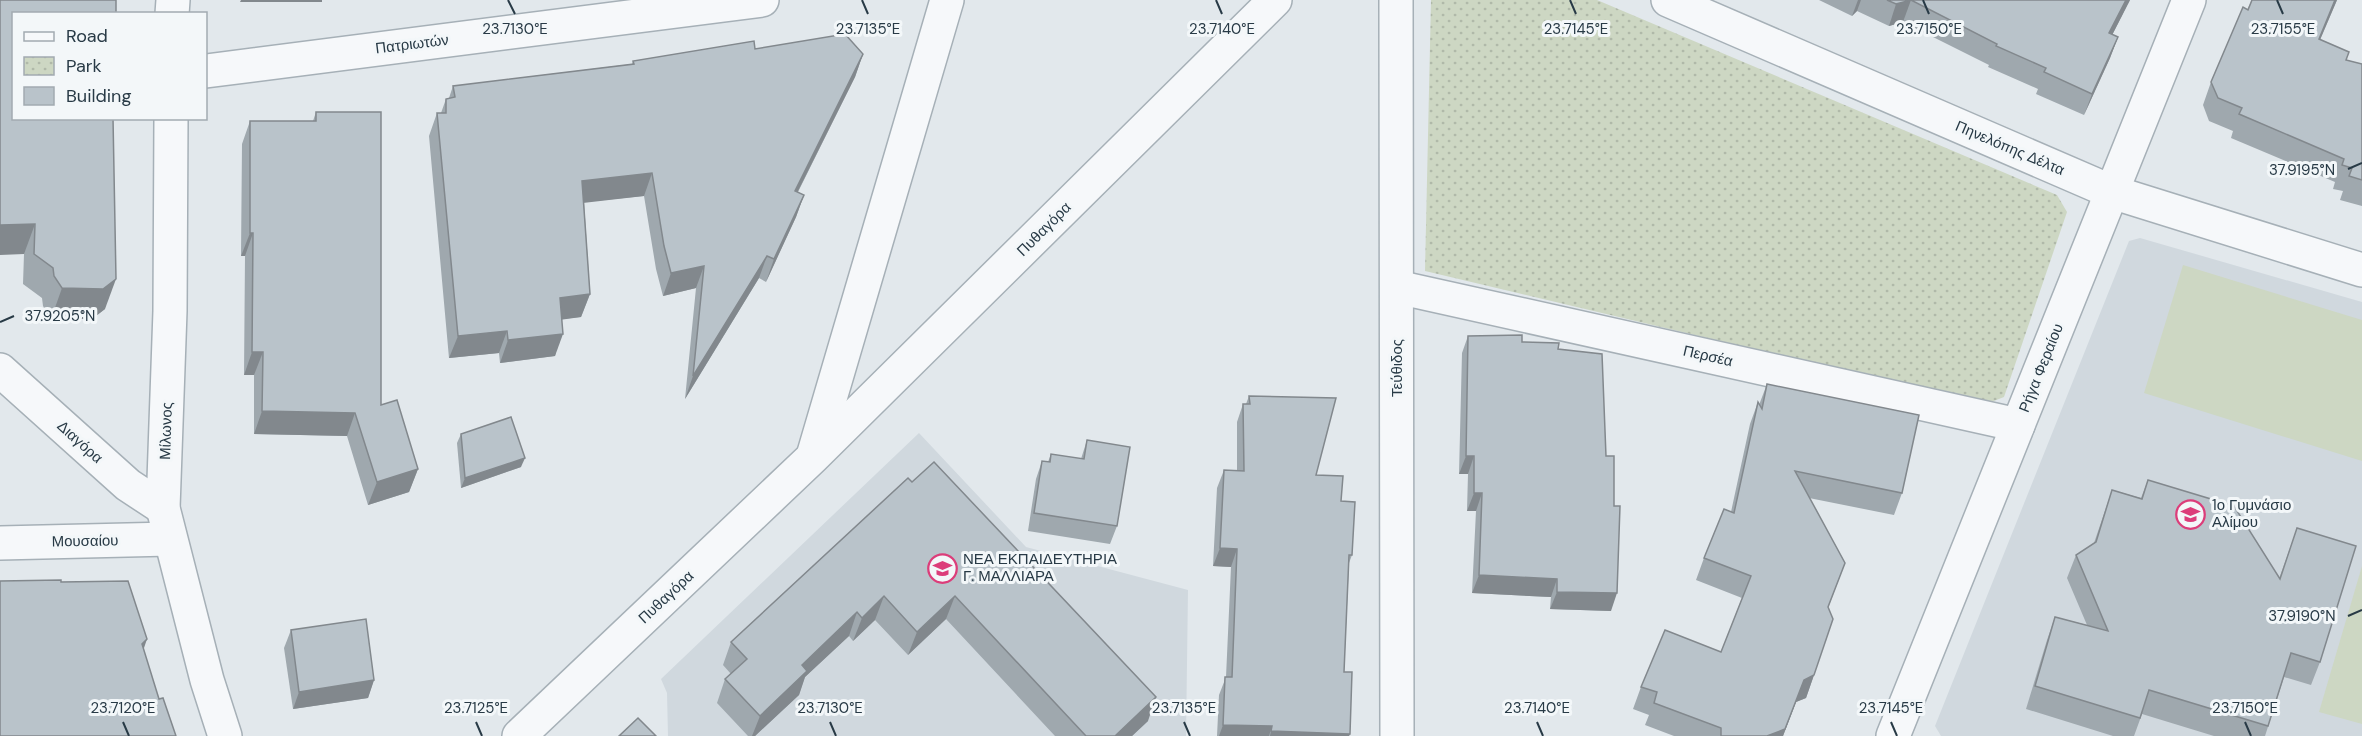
<svg xmlns="http://www.w3.org/2000/svg" width="2362" height="736" font-family="'DM Sans',sans-serif">
  <style>
    .built { fill: #d0d8de }
    .park { fill: url(#park-dots) }
    .pitch { fill: #cdd7c3 }
    .lines { fill: none; stroke-linecap: round; stroke-linejoin: round }
    .minor-casing { stroke: #a6b0b7; stroke-width: 36 }
    .minor { stroke: #f6f8fa; stroke-width: 33 }
    .wall { fill: #9fa8ae }
    .shaded-wall { fill: #82888d }
    .building { fill: #b9c3ca; stroke: #82888d; stroke-width: 1.5 }
    .ticks { fill: none; stroke: #283a46; stroke-width: 2 }
    .labels { text-anchor: middle; dominant-baseline: central; stroke-width: 6; stroke-linejoin: round; paint-order: stroke }
    .street-label { font-size: 15px; fill: #283a46; stroke: #f3f7f9 }
    .poi-label { font-size: 15px; fill: #283a46; stroke: #f3f7f9; text-anchor: start }
    .ticks-label { font-size: 15px; text-anchor: middle; fill: #283a46; stroke: #f3f7f9; stroke-width: 6; stroke-linejoin: round; paint-order: stroke }
  </style>
  <defs>
    <pattern id="park-dots" width="8" height="8" patternUnits="userSpaceOnUse" patternTransform="scale(1.5)"><rect width="8" height="8" fill="#cdd7c3"/><path d="M2 2h.1M6 6h.1" fill="none" stroke="#b0b9a9" stroke-width="1.8" stroke-linecap="round"/></pattern>
  </defs>
  <rect width="100%" height="100%" fill="#e2e8ec"/>
  <g class="built">
    <path d="M2140,238L2362,302V736H1941L1935,726L2129,241Z"/>
    <path d="M919,433L1026,547L1188,590L1186,736H668L667,693L661,679Z"/>
  </g>
  <path class="park" d="M1431,0H1597L2057,195L2067,212L2004,397L1986,404L1425,271Z"/>
  <g class="pitch">
    <path d="M2183,265L2362,320V461L2144,393Z"/>
    <path d="M2362,566V724L2319,712Z"/>
  </g>
  <g class="lines">
    <defs>
      <g id="minor">
        <path d="M1396,0L1397,736"/>
        <path d="M1668,0L2112,192L2362,270"/>
        <path d="M172,14L173,0"/>
        <path d="M206,71L762,0"/>
        <path d="M171,118L170,311L163,508L207,680L225,736"/>
        <path d="M1397,287L2018,425"/>
        <path d="M0,370L128,485L163,508"/>
        <path d="M814,453L947,0"/>
        <path d="M0,543L170,539"/>
        <path d="M519,736L813,457L1275,0"/>
        <path d="M1893,736L2189,0"/>
      </g>
    </defs>
    <use href="#minor" class="minor-casing"/>
    <use href="#minor" class="minor"/>
  </g>
  <g class="wall">
    <path d="M1819,0H2130L2112,35L2118,37L2110,58L2084,115L2036,94L2038,89L1988,67L1989,65L1903,22L1889,26L1857,11L1852,16Z"/>
    <path d="M2252,0H2337L2320,40L2346,60L2362,64V206L2340,200L2343,191L2333,189L2335,182L2231,138L2233,131L2209,121L2203,105L2211,82Z"/>
    <path d="M14,14L105,309L92,319H51L43,306L42,298L23,284L24,254Z"/>
    <path d="M755,49L863,54L855,77L798,192L804,195L796,217L766,282L759,278L685,399L696,288L663,296L656,269L644,196L584,202L590,294L581,317L562,319L555,356L500,363L499,353L449,358L429,136L437,113H441L446,99L449,98L453,86L632,64L633,61Z"/>
    <path d="M316,112L381,405L418,469L409,492L368,505L347,436L254,434V375H244L245,256H241L242,144L250,121H313Z"/>
    <path d="M1468,336L1522,342L1558,349L1611,611L1550,609L1551,597L1472,593L1476,511H1467L1468,474H1459L1462,353Z"/>
    <path d="M1767,384L1902,493L1894,515L1809,498L1845,563L1828,608L1814,675L1806,698L1796,702L1783,736H1674L1645,725L1649,715L1633,709L1641,687L1721,652L1742,598L1696,580L1704,558L1731,512L1750,424L1758,402L1759,405Z"/>
    <path d="M1249,396L1316,475L1341,501L1352,555L1349,563L1344,672L1350,734L1349,736H1217L1219,695L1226,677L1231,567L1213,566L1217,488L1224,470L1237,471V422L1243,404H1246Z"/>
    <path d="M461,434L521,467L461,488L457,443Z"/>
    <path d="M1087,440L1117,526L1110,544L1028,531L1036,479L1042,461L1048,462L1051,454L1081,459Z"/>
    <path d="M908,478L1148,721L1132,736H1055L946,619L908,655L875,620L853,641L849,636L805,677L799,695L755,736H748L717,703L725,679L731,674L723,665L731,642Z"/>
    <path d="M2148,480L2279,579L2297,528L2320,662L2311,685L2284,677L2265,736H2214L2142,714L2134,736H2113L2026,709L2047,640L2055,617L2087,625L2067,578L2076,555L2094,543L2112,490L2141,498Z"/>
    <path d="M291,630L374,680L368,698L293,709L284,648Z"/>
  </g>
  <g class="shaded-wall">
    <path d="M241,0H322V2H240Z"/>
    <path d="M1858,0H1861L1857,11L1852,16Z"/>
    <path d="M1911,0L1903,22L1889,26L1896,4Z"/>
    <path d="M2126,0H2130L2102,55L2109,33Z"/>
    <path d="M2335,0H2337L2310,63L2319,39Z"/>
    <path d="M2118,37L2110,58L2084,115L2092,94Z"/>
    <path d="M863,54L855,77L787,213L795,191Z"/>
    <path d="M652,173L644,196L574,204L582,181Z"/>
    <path d="M804,195L796,217L766,282L774,259Z"/>
    <path d="M35,224L24,254L0,255V225Z"/>
    <path d="M250,233H253L245,256H241Z"/>
    <path d="M767,256L759,278L685,399L693,376Z"/>
    <path d="M704,266L696,288L663,296L671,273Z"/>
    <path d="M116,279L105,309L92,319H51L62,288Z"/>
    <path d="M590,294L581,317L552,321L560,298Z"/>
    <path d="M507,331L499,353L449,358L458,336Z"/>
    <path d="M563,334L555,356L500,363L508,340Z"/>
    <path d="M252,352H263L254,375H244Z"/>
    <path d="M262,411L355,413L347,436L254,434Z"/>
    <path d="M1466,456H1474L1468,474H1459Z"/>
    <path d="M525,458L521,467L461,488L465,478Z"/>
    <path d="M418,469L409,492L368,505L377,482Z"/>
    <path d="M1474,493H1482L1476,511H1467Z"/>
    <path d="M1220,548L1237,549L1231,567L1213,566Z"/>
    <path d="M1479,575L1557,579L1551,597L1472,593Z"/>
    <path d="M1557,592L1617,593L1611,611L1550,609Z"/>
    <path d="M884,596L875,620L853,641L862,618Z"/>
    <path d="M955,596L946,619L908,655L917,632Z"/>
    <path d="M857,612L849,636L805,677L799,695L755,736H752L760,716L802,665Z"/>
    <path d="M147,639L139,663L142,644Z"/>
    <path d="M1814,675L1806,698L1796,702L1783,736H1767L1804,680Z"/>
    <path d="M374,680L368,698L293,709L299,692Z"/>
    <path d="M1156,697L1148,721L1132,736H1115Z"/>
    <path d="M1223,725L1272,726L1269,736H1219Z"/>
    <path d="M1271,731L1350,734L1349,736H1270Z"/>
  </g>
  <g class="building">
    <path d="M0,0H116V14H14V118H113L116,279L103,289L62,288L54,276L53,268L34,254L35,224L0,225Z"/>
    <path d="M1887,0H2126L2109,33L2118,37L2092,94L2044,72L2046,68L1996,46L1997,44L1911,0L1896,4Z"/>
    <path d="M2252,0H2335L2319,39L2349,52L2346,60L2362,64V180L2349,176L2352,168L2342,165L2344,159L2239,114L2242,108L2218,98L2211,82L2243,7L2248,10Z"/>
    <path d="M845,34L863,54L795,191L804,195L774,259L767,256L693,376L704,266L671,273L664,246L652,173L582,181L590,294L560,298L563,334L508,340L507,331L458,336L437,113H446V99L455,97L453,86L634,64L633,61L754,41L755,49Z"/>
    <path d="M316,112H381V405L397,400L418,469L377,482L355,413L262,411L263,352H252L253,233H250V121H316Z"/>
    <path d="M1522,335V342L1559,343L1558,349L1602,354L1606,456H1614V506H1620L1617,593L1557,592V579L1479,575L1482,493H1474V456H1466L1468,336Z"/>
    <path d="M1767,384L1919,415L1902,493L1795,471L1845,563L1828,607L1833,619L1814,675L1804,680L1785,729L1767,736H1721V728L1654,703L1657,692L1641,687L1665,630L1721,652L1751,576L1704,558L1724,509L1734,513L1758,402L1762,409Z"/>
    <path d="M1249,396L1336,398L1316,475L1343,476L1341,501L1355,502L1352,555H1349L1344,672H1352L1350,734L1271,731L1272,726L1223,725L1225,677H1232L1237,549L1220,548L1224,470L1244,471L1243,404H1250Z"/>
    <path d="M511,417L525,458L465,478L461,434Z"/>
    <path d="M1087,440L1130,447L1117,526L1034,513L1042,461L1050,462L1051,454L1084,459Z"/>
    <path d="M934,462L1156,697L1115,736H1086L955,596L917,632L884,596L862,618L857,612L802,665L807,671L760,716L725,679L747,659L731,642L908,478L912,482Z"/>
    <path d="M2148,480L2234,506L2280,579L2297,528L2356,546L2320,662L2291,653L2268,726L2149,690L2140,718L2035,686L2055,617L2108,631L2076,555L2096,542L2112,490L2142,499Z"/>
    <path d="M61,580V582L128,581L147,639L142,644L159,699L163,698L176,736H0V581Z"/>
    <path d="M366,619L374,680L299,692L291,630Z"/>
    <path d="M638,718L656,736H619Z"/>
  </g>
  <path class="ticks" d="M508,0L515,14M862,0L868,14M1216,0L1222,14M1570,0L1576,14M1923,0L1929,14M2277,0L2283,14M2348,169L2362,163M0,322L14,316M2348,616L2362,610M123,722L129,736M476,722L482,736M830,722L836,736M1184,722L1190,736M1537,722L1543,736M1891,722L1897,736M2245,722L2251,736"/>
  <defs>
    <symbol id="school-ring" viewBox="-11 -11 22 22"><circle r="9.5" fill="#f3f7f9" stroke="#dc3d7a" stroke-width="1.5"/><path d="M0-5L7-2L0 1L-7-2ZM-4 1L0 2.5L4 1V4Q0 6-4 4Z" fill="#dc3d7a"/></symbol>
  </defs>
  <g fill-rule="evenodd">
    <use href="#school-ring" x="2174" y="498" width="33" height="33"/>
    <use href="#school-ring" x="926" y="552" width="33" height="33"/>
  </g>
  <g class="labels">
    <g class="street-label">
      <text transform="translate(412 44) rotate(-7)">Πατριωτών</text>
      <text transform="translate(2010 148) rotate(23)">Πηνελόπης Δέλτα</text>
      <text transform="translate(1044 229) rotate(-45)">Πυθαγόρα</text>
      <text transform="translate(1708 356) rotate(13)">Περσέα</text>
      <text transform="translate(1397 368) rotate(-90)">Τεύθιδος</text>
      <text transform="translate(2041 368) rotate(-68)">Ρήγα Φεραίου</text>
      <text transform="translate(166 431) rotate(-88)">Μίλωνος</text>
      <text transform="translate(80 442) rotate(42)">Διαγόρα</text>
      <text transform="translate(85 541) rotate(-1)">Μουσαίου</text>
      <text transform="translate(666 597) rotate(-43)">Πυθαγόρα</text>
    </g>
    <g class="poi-label">
      <text x="2212" y="505">1ο Γυμνάσιο<tspan x="2212" dy="17">Αλίμου</tspan></text>
      <text x="963" y="559">ΝΕΑ ΕΚΠΑΙΔΕΥΤΗΡΙΑ<tspan x="963" dy="17">Γ. ΜΑΛΛΙΑΡΑ</tspan></text>
    </g>
  </g>
  <g class="ticks-label">
    <text x="515" y="34">23.7130°E</text>
    <text x="868" y="34">23.7135°E</text>
    <text x="1222" y="34">23.7140°E</text>
    <text x="1576" y="34">23.7145°E</text>
    <text x="1929" y="34">23.7150°E</text>
    <text x="2283" y="34">23.7155°E</text>
    <text x="2302" y="175">37.9195°N</text>
    <text x="60" y="321">37.9205°N</text>
    <text x="2302" y="621">37.9190°N</text>
    <text x="123" y="713">23.7120°E</text>
    <text x="476" y="713">23.7125°E</text>
    <text x="830" y="713">23.7130°E</text>
    <text x="1184" y="713">23.7135°E</text>
    <text x="1537" y="713">23.7140°E</text>
    <text x="1891" y="713">23.7145°E</text>
    <text x="2245" y="713">23.7150°E</text>
  </g>
  <rect x="12" y="12" width="195" height="108" fill="#f3f7f9" stroke="#a2abb1" stroke-width="1.5"/>
  <rect x="24" y="32" width="30" height="9" fill="#f6f8fa" stroke="#a2abb1" stroke-width="1.5"/>
  <text x="66" y="42" font-size="18" fill="#283a46">Road</text>
  <rect x="24" y="57" width="30" height="18" fill="url(#park-dots)" stroke="#a2abb1" stroke-width="1.5"/>
  <text x="66" y="72" font-size="18" fill="#283a46">Park</text>
  <rect x="24" y="87" width="30" height="18" fill="#b9c3ca" stroke="#a2abb1" stroke-width="1.5"/>
  <text x="66" y="102" font-size="18" fill="#283a46">Building</text>
</svg>
